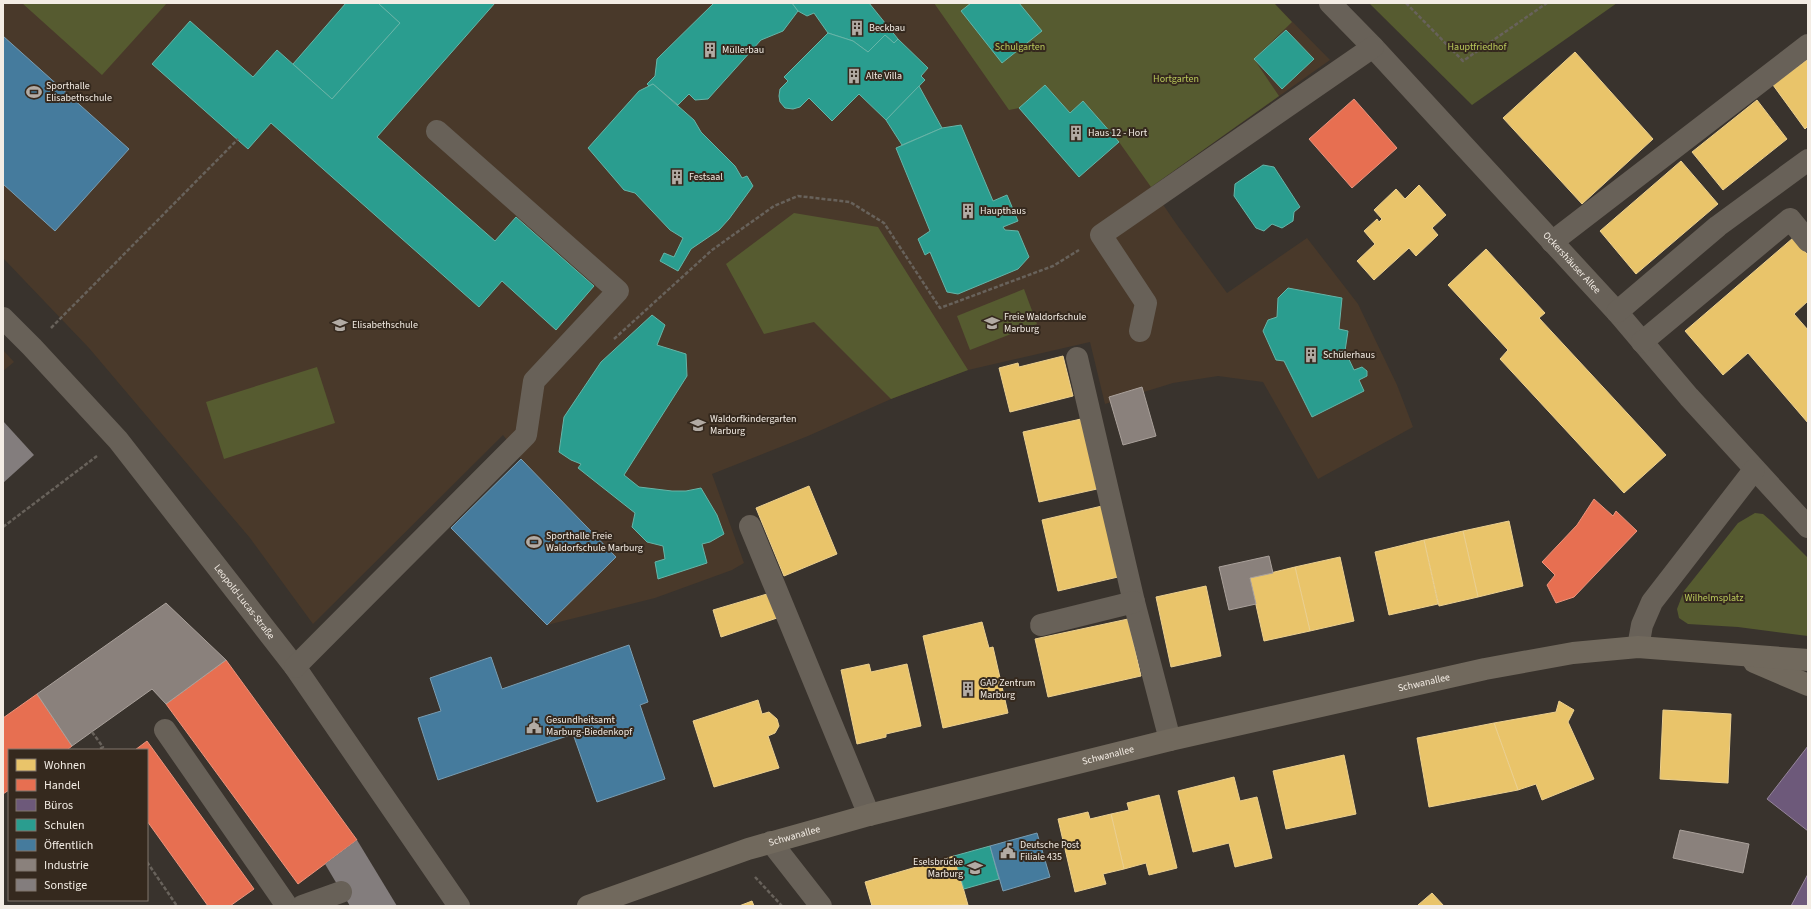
<svg xmlns="http://www.w3.org/2000/svg" width="1811" height="909" font-family="'Source Sans 3',sans-serif">
  <style>
    .built { fill: #49392a }
    .green { fill: #565b30 }
    .homes { fill: #e9c46a; stroke: #ecd08f }
    .shops { fill: #e76f51; stroke: #eb947d }
    .offices { fill: #6d597a; stroke: #95859a }
    .schools { fill: #2a9d8f; stroke: #66b5a8 }
    .public { fill: #457b9d; stroke: #799db2 }
    .industry { fill: #8a817c; stroke: #aaa19b }
    .building { fill: #837d7d }
    .lines { fill: none; stroke-linecap: round; stroke-linejoin: round }
    .path { stroke: #68625b; stroke-width: 2.5; stroke-dasharray: 4 2; stroke-linecap: butt }
    .minor { stroke: #686158; stroke-width: 22 }
    .major { stroke: #71695d; stroke-width: 22 }
    .labels { text-anchor: middle; dominant-baseline: central; stroke-width: 4; stroke-linejoin: round; paint-order: stroke }
    .poi-label { font-size: 10px; fill: #f3ece4; stroke: #35291e; text-anchor: start }
    .park-label { font-size: 10px; fill: #bac95a; stroke: #35291e }
    .street-label { font-size: 10px; fill: #f3ece4; stroke: #35291e }
  </style>
  <rect width="100%" height="100%" fill="#39332d"/>
  <g class="built">
    <path d="M3,3H1274L1330,60L1151,187L1177,225L1227,293L1307,238L1358,304L1397,385L1413,427L1318,479L1263,382L1218,376L1173,383L1105,404L1090,342L968,370L891,399L808,436L712,474L744,563L732,570L655,598L547,625L451,528L521,459L503,435L313,624L250,538L89,348L3,258Z"/>
    <path d="M3,350L14,362L3,371Z"/>
  </g>
  <g class="green">
    <path d="M22,3H167L102,75Z"/>
    <path d="M934,3H1274L1292,22L1254,59L1279,96L1151,187L1119,142L1083,101L1070,113L1045,85L1019,108L1009,110Z"/>
    <path d="M1369,3H1617L1472,105Z"/>
    <path d="M794,213L878,227L968,370L891,399L814,322L764,334L726,264Z"/>
    <path d="M1024,289L1037,324L970,350L957,316Z"/>
    <path d="M317,367L335,423L224,459L206,402Z"/>
    <path d="M1755,513L1763,514L1770,520L1808,558V636L1738,627L1688,624L1679,618L1677,609L1684,591L1738,523Z"/>
  </g>
  <g class="homes">
    <path d="M1575,52L1653,139L1582,204L1503,118Z"/>
    <path d="M1808,59V126L1805,129L1773,85Z"/>
    <path d="M1757,100L1787,139L1723,190L1692,152Z"/>
    <path d="M1681,161L1718,204L1636,274L1600,231Z"/>
    <path d="M1419,185L1446,215L1432,228L1438,235L1416,256L1409,248L1374,280L1357,261L1375,244L1364,231L1377,219L1379,222L1382,219L1374,210L1396,189L1405,199Z"/>
    <path d="M1793,238L1808,255V301L1794,314L1808,330V423L1748,353L1723,375L1685,331Z"/>
    <path d="M1486,249L1545,313L1539,318L1666,455L1624,493L1500,359L1508,350L1448,285Z"/>
    <path d="M1063,356L1073,396L1010,412L999,368L1018,363L1019,367Z"/>
    <path d="M1081,419L1097,489L1039,502L1023,432Z"/>
    <path d="M809,486L837,554L784,576L756,508Z"/>
    <path d="M1102,506L1118,577L1058,591L1042,520Z"/>
    <path d="M1509,521L1523,586L1478,597L1463,531Z"/>
    <path d="M1463,531L1478,597L1439,606L1424,540Z"/>
    <path d="M1424,540L1438,604L1389,615L1375,552Z"/>
    <path d="M1340,557L1354,621L1310,631L1295,567Z"/>
    <path d="M1295,567L1310,631L1264,641L1250,578Z"/>
    <path d="M1206,586L1221,656L1171,667L1156,597Z"/>
    <path d="M767,594L777,618L721,637L713,610Z"/>
    <path d="M1128,619L1141,676L1048,697L1035,639Z"/>
    <path d="M982,622L989,648L993,647L1008,713L943,728L923,636Z"/>
    <path d="M869,664L871,672L907,664L921,726L886,734V737L857,744L841,670Z"/>
    <path d="M758,700L762,714L769,712L777,719L779,726L775,733L768,736L779,768L714,787L693,721Z"/>
    <path d="M1559,701L1574,710L1568,722L1594,779L1542,800L1536,784L1518,790L1494,723L1556,712Z"/>
    <path d="M1663,710L1731,714L1728,783L1660,779Z"/>
    <path d="M1494,723L1518,790L1429,807L1417,738Z"/>
    <path d="M1344,755L1356,814L1286,829L1273,771Z"/>
    <path d="M1234,777L1240,801L1257,797L1272,858L1235,867L1229,843L1193,852L1178,791Z"/>
    <path d="M1159,795L1177,868L1149,875L1146,863L1124,869L1111,814L1129,810L1127,803Z"/>
    <path d="M1088,812L1090,819L1111,814L1124,869L1103,874L1106,884L1075,892L1058,819Z"/>
    <path d="M954,856L968,905L872,906L865,882Z"/>
    <path d="M1432,893L1444,906H1419L1418,905Z"/>
    <path d="M752,901L754,906H739Z"/>
  </g>
  <g class="shops">
    <path d="M1354,99L1397,148L1352,188L1309,139Z"/>
    <path d="M1594,499L1613,516L1616,511L1637,531L1574,597L1556,603L1547,585L1555,575L1542,562L1577,525Z"/>
    <path d="M226,660L357,840L298,884L166,704Z"/>
    <path d="M37,694L72,746L67,750H9V790L3,794V718Z"/>
    <path d="M147,741L254,889L230,906H208L147,821V750H135Z"/>
  </g>
  <g class="offices">
    <path d="M1808,746V831L1767,799Z"/>
    <path d="M1808,874V906H1791Z"/>
  </g>
  <g class="schools">
    <path d="M346,3H378L400,23L332,99L293,64Z"/>
    <path d="M378,3H495L377,137L495,241L516,217L594,286L556,330L502,281L479,307L271,123L248,149L152,64L190,21L253,77L277,50L332,99L400,23Z"/>
    <path d="M714,3H792L798,11L783,31L761,40L708,99L695,100L689,94L678,105L653,84L649,86L647,84L655,76L657,59Z"/>
    <path d="M792,3H869L898,39L894,43L885,35L868,52L853,41L828,33L814,13L807,16L798,11Z"/>
    <path d="M971,3H1019L1042,31L1002,63L961,11Z"/>
    <path d="M1286,30L1314,59L1282,89L1254,59Z"/>
    <path d="M828,33L853,41L868,52L885,35L894,43L898,39L928,68L921,76L925,80L886,120L859,94L832,121L809,98L800,107L793,109L785,108L780,102L779,96L780,89L788,81L784,77Z"/>
    <path d="M653,84L694,120L701,132L735,166L742,178L747,176L753,186L729,219L719,230L691,249L678,271L660,261L664,253L674,257L683,238L670,230L635,193L624,190L588,148L639,91Z"/>
    <path d="M1045,85L1070,113L1083,101L1119,142L1079,177L1019,108Z"/>
    <path d="M919,86L942,128L902,145L886,120Z"/>
    <path d="M961,125L993,201L1007,195L1018,221L1003,227L1005,230L1018,231L1029,257L1018,269L958,294L947,292L930,252L925,255L918,239L930,231L896,148L942,128Z"/>
    <path d="M1263,165L1274,167L1300,207L1294,212L1293,221L1282,228L1272,224L1264,231L1256,228L1234,196L1235,184Z"/>
    <path d="M1288,288L1342,298L1339,329L1348,331L1345,351L1354,370L1362,367L1367,371V376L1359,380L1364,391L1312,417L1284,361L1276,360L1263,331L1268,320L1277,317L1278,298Z"/>
    <path d="M652,315L665,325L657,345L686,354L687,376L624,475L639,487L672,491H686L701,488L717,515L724,534L710,542L702,544L707,563L658,579L655,562L665,559L663,546L647,542L632,527L635,513L578,468L581,464L571,460L559,452L564,417L601,362Z"/>
    <path d="M990,846L999,879L964,889L954,856Z"/>
  </g>
  <g class="public">
    <path d="M3,36L129,149L55,231L3,184Z"/>
    <path d="M521,459L616,557L547,625L451,528Z"/>
    <path d="M629,645L648,702L640,705L665,779L597,802L573,734L438,780L418,718L441,711L430,678L491,657L502,689Z"/>
    <path d="M1037,833L1050,877L1003,891L990,846Z"/>
  </g>
  <g class="industry">
    <path d="M1142,387L1156,436L1123,445L1109,397Z"/>
    <path d="M1269,556L1273,573L1250,578L1256,604L1229,610L1219,567Z"/>
    <path d="M166,603L226,660L166,704L152,689L72,746L37,694Z"/>
    <path d="M1680,830L1749,844L1743,873L1673,858Z"/>
  </g>
  <g class="building">
    <path d="M3,421L34,455L3,483Z"/>
    <path d="M357,840L397,906H350L325,864Z"/>
  </g>
  <g class="lines">
    <g class="path">
      <path d="M1406,3L1463,61L1547,3"/>
      <path d="M51,328L238,139"/>
      <path d="M614,339L712,250L774,206L798,196L850,202L884,223L940,308L1053,266L1079,250"/>
      <path d="M3,527L97,456"/>
      <path d="M92,732L103,747L98,750"/>
      <path d="M147,862L177,906"/>
      <path d="M755,877L782,906"/>
    </g>
    <g class="minor">
      <path id="s1" d="M1330,3L1373,47L1617,312L1689,397L1808,527"/>
      <path d="M1552,242L1808,45"/>
      <path d="M1617,312L1718,226L1808,160"/>
      <path id="s2" d="M3,318L32,347L118,440L295,667L459,906"/>
      <path d="M1140,331L1146,303L1101,235L1373,47"/>
      <path d="M1642,342L1790,219L1808,241"/>
      <path d="M1077,358L1134,602L1170,740"/>
      <path d="M750,526L869,815"/>
      <path d="M1041,625L1134,602"/>
      <path d="M1638,647L1642,625L1652,602L1754,470"/>
      <path d="M295,667L526,435L534,381L618,291L437,131"/>
      <path d="M165,730L287,906"/>
      <path d="M771,842L821,906"/>
      <path d="M302,906L341,892"/>
    </g>
    <g class="major">
      <path d="M1754,662L1808,685"/>
      <path id="s3" d="M588,906L748,849L869,815L1170,740L1485,669L1573,653L1638,647L1808,660"/>
    </g>
  </g>
  <defs>
    <symbol id="building-bare" viewBox="-9 -9 18 18"><path d="M-4-6H4V6H1V3H-1V6H-4ZM-2.5-4.3h1.7v1.8h-1.7ZM.8-4.3h1.7v1.8H.8ZM-2.5-1h1.7V.8h-1.7ZM.8-1h1.7V.8H.8Z" fill="#b2aba4" stroke="#35291e" stroke-width="2.5" paint-order="stroke"/></symbol>
    <symbol id="stadium-bare" viewBox="-9 -9 18 18"><path d="M0-5a6.5 5 0 1 0 0 10a6.5 5 0 1 0 0-10ZM-3.5-1.8h7v3.6h-7Z" fill="#b2aba4" stroke="#35291e" stroke-width="2.5" paint-order="stroke"/></symbol>
    <symbol id="school-bare" viewBox="-9 -9 18 18"><path d="M0-5L7-2L0 1L-7-2ZM-4 1L0 2.5L4 1V4Q0 6-4 4Z" fill="#b2aba4" stroke="#35291e" stroke-width="2.5" paint-order="stroke"/></symbol>
    <symbol id="civic-bare" viewBox="-9 -9 18 18"><path d="M-.6-6.5H3V-4.5H.6V-3L4-1V1h2V6H-6V1h2V-1L-.6-3ZM-1.2 2.5V6h2.4V2.5Z" fill="#b2aba4" stroke="#35291e" stroke-width="2.5" paint-order="stroke"/></symbol>
  </defs>
  <g fill-rule="evenodd">
    <use href="#building-bare" x="846" y="17" width="22" height="22"/>
    <use href="#building-bare" x="699" y="39" width="22" height="22"/>
    <use href="#building-bare" x="843" y="65" width="22" height="22"/>
    <use href="#stadium-bare" x="23" y="81" width="22" height="22"/>
    <use href="#building-bare" x="1065" y="122" width="22" height="22"/>
    <use href="#building-bare" x="666" y="166" width="22" height="22"/>
    <use href="#building-bare" x="957" y="200" width="22" height="22"/>
    <use href="#school-bare" x="981" y="312" width="22" height="22"/>
    <use href="#school-bare" x="329" y="314" width="22" height="22"/>
    <use href="#building-bare" x="1300" y="344" width="22" height="22"/>
    <use href="#school-bare" x="687" y="414" width="22" height="22"/>
    <use href="#stadium-bare" x="523" y="531" width="22" height="22"/>
    <use href="#building-bare" x="957" y="678" width="22" height="22"/>
    <use href="#civic-bare" x="523" y="715" width="22" height="22"/>
    <use href="#civic-bare" x="997" y="840" width="22" height="22"/>
    <use href="#school-bare" x="964" y="857" width="22" height="22"/>
  </g>
  <g class="labels">
    <g class="poi-label">
      <text x="869" y="28">Beckbau</text>
      <text x="722" y="50">Müllerbau</text>
      <text x="866" y="76">Alte Villa</text>
      <text x="46" y="86">Sporthalle<tspan x="46" dy="12">Elisabethschule</tspan></text>
      <text x="1088" y="133">Haus 12 - Hort</text>
      <text x="689" y="177">Festsaal</text>
      <text x="980" y="211">Haupthaus</text>
      <text x="1004" y="317">Freie Waldorfschule<tspan x="1004" dy="12">Marburg</tspan></text>
      <text x="352" y="325">Elisabethschule</text>
      <text x="1323" y="355">Schülerhaus</text>
      <text x="710" y="419">Waldorfkindergarten<tspan x="710" dy="12">Marburg</tspan></text>
      <text x="546" y="536">Sporthalle Freie<tspan x="546" dy="12">Waldorfschule Marburg</tspan></text>
      <text x="980" y="683">GAP Zentrum<tspan x="980" dy="12">Marburg</tspan></text>
      <text x="546" y="720">Gesundheitsamt<tspan x="546" dy="12">Marburg-Biedenkopf</tspan></text>
      <text x="1020" y="845">Deutsche Post<tspan x="1020" dy="12">Filiale 435</tspan></text>
      <text x="963" y="862" text-anchor="end">Eselsbrücke<tspan x="963" dy="12">Marburg</tspan></text>
    </g>
    <g class="park-label">
      <text x="1020" y="47">Schulgarten</text>
      <text x="1477" y="47">Hauptfriedhof</text>
      <text x="1176" y="79">Hortgarten</text>
      <text x="1714" y="598">Wilhelmsplatz</text>
    </g>
    <g class="street-label">
      <text stroke="none"><textPath href="#s1" startOffset="355">Ockershäuser Allee</textPath></text>
      <text stroke="none"><textPath href="#s2" startOffset="373">Leopold-Lucas-Straße</textPath></text>
      <text stroke="none"><textPath href="#s3" startOffset="866">Schwanallee</textPath></text>
      <text stroke="none"><textPath href="#s3" startOffset="542">Schwanallee</textPath></text>
      <text stroke="none"><textPath href="#s3" startOffset="218">Schwanallee</textPath></text>
    </g>
  </g>
  <rect width="1811" height="909" fill="none" stroke="#f3ece4" stroke-width="8"/>
  <rect x="8" y="749" width="140" height="152" fill="#35291e" stroke="#81776d"/>
  <rect x="16" y="759" width="20" height="12" fill="#e9c46a" stroke="#81776d"/>
  <text x="44" y="769" font-size="12" fill="#f3ece4">Wohnen</text>
  <rect x="16" y="779" width="20" height="12" fill="#e76f51" stroke="#81776d"/>
  <text x="44" y="789" font-size="12" fill="#f3ece4">Handel</text>
  <rect x="16" y="799" width="20" height="12" fill="#6d597a" stroke="#81776d"/>
  <text x="44" y="809" font-size="12" fill="#f3ece4">Büros</text>
  <rect x="16" y="819" width="20" height="12" fill="#2a9d8f" stroke="#81776d"/>
  <text x="44" y="829" font-size="12" fill="#f3ece4">Schulen</text>
  <rect x="16" y="839" width="20" height="12" fill="#457b9d" stroke="#81776d"/>
  <text x="44" y="849" font-size="12" fill="#f3ece4">Öffentlich</text>
  <rect x="16" y="859" width="20" height="12" fill="#8a817c" stroke="#81776d"/>
  <text x="44" y="869" font-size="12" fill="#f3ece4">Industrie</text>
  <rect x="16" y="879" width="20" height="12" fill="#837d7d" stroke="#81776d"/>
  <text x="44" y="889" font-size="12" fill="#f3ece4">Sonstige</text>
</svg>
